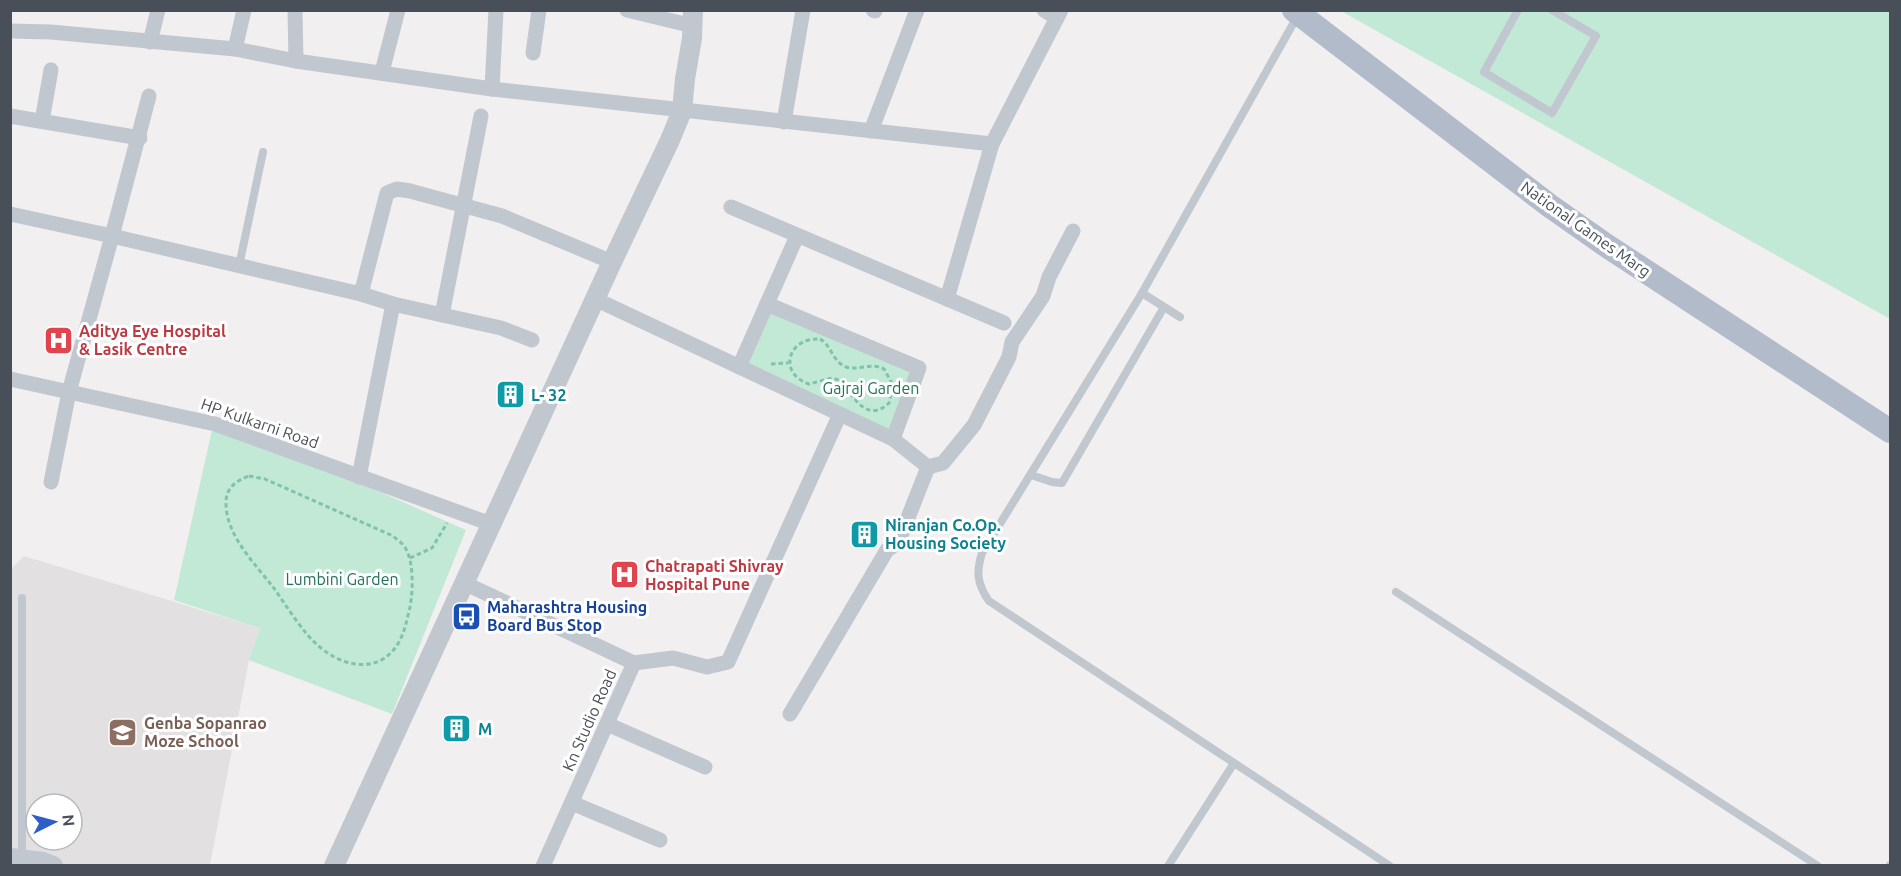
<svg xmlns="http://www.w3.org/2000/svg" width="1901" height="876" font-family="Ubuntu,sans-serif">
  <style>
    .education { fill: #e2e0e0; fill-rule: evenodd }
    .green { fill: #c2e9d6 }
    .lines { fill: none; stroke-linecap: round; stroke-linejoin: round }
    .path { stroke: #7fc3aa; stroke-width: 3; stroke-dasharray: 4.5 3; stroke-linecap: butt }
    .service { stroke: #c1c7cf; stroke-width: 8 }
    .minor { stroke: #c1c7cf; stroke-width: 15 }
    .tertiary { stroke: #c1c7cf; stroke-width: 20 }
    .primary { stroke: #b2bbca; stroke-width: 24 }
    .labels { text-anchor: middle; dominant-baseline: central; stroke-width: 6; stroke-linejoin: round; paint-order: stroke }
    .street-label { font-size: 16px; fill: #494f59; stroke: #fff }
    .health-label { font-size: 16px; font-weight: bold; fill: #be3a42; stroke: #fff; text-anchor: start }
    .park-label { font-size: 16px; fill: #237255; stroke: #fff }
    .culture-label { font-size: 16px; font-weight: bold; fill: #0d838f; stroke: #fff; text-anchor: start }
    .transit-label { font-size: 16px; font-weight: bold; fill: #164399; stroke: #fff; text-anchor: start }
    .education-label { font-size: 16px; font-weight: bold; fill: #785e54; stroke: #fff; text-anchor: start }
  </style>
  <rect width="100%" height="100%" fill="#f1efef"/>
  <path class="education" d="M24,556L260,628L249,660L210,865L23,866L11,862L10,570ZM36,804H72V840H36Z"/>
  <g class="green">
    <path d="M1341,11H1890V319Z"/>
    <path d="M767,304L919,368L893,439L739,367Z"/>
    <path d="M212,430L360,483L466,530L392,714L249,660L260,628L174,600Z"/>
  </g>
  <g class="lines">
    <g class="path">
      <path d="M820,339C832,346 832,361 846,367C858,371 870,362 884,369L893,385L889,403C867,424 852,396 842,381L832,378L809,384C777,373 788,337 820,339Z"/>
      <path d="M771,364L788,363"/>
      <path d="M249,476L265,479L393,536C397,540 403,543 406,549C414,564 413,591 410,607C407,619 405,631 399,642C381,674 345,668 321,648C304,635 286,605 273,587C255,564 227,536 226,505C225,489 235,481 249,476Z"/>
      <path d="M410,558L432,548L447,523"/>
    </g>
    <g class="service">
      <path d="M1518,10L1484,72L1552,113L1596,36L1552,10"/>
      <path d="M1298,15L1142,293L982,553C976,572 977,584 989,601L1390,866"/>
      <path d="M239,266L263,152"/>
      <path d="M1142,293L1180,317"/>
      <path d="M1031,475L1052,482L1062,483L1164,307"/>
      <path d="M1396,592L1818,866"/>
      <path d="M22,598V857"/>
      <path d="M1168,866L1234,763"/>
      <path d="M1890,866V865"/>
    </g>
    <g class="minor">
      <path d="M295,10L296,61"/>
      <path d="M627,10L693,26"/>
      <path d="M873,10L875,11"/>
      <path d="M1044,10L1057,18"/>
      <path d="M10,31L51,32L235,49L296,61L492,89L992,144L1061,10"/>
      <path d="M150,42L158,10"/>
      <path d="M235,49L244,10"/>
      <path d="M533,53L539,10"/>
      <path d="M382,72L398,10"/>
      <path d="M492,89L496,10"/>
      <path d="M10,116L140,138"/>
      <path d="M42,121L51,70"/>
      <path d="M784,122L803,10"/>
      <path d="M871,131L917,10"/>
      <path d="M731,207L1004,323"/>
      <path d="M10,214L112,236L149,96"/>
      <path d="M361,294L387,193L397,189L410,191L502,216L612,262"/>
      <path d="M595,299L893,439L928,467"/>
      <path d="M947,299L992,144"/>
      <path d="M393,304L501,328L532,340"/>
      <path d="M767,304L919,368L893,439"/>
      <path d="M442,315L481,116"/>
      <path d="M739,367L797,236"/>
      <path d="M10,379L215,424L491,524"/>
      <path d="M928,467L943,463L974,425L1009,357L1012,342L1043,296L1049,277L1073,231"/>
      <path d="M51,482L69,392L112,236L361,294L393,304L359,477"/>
      <path d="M464,583L634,663"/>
      <path d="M634,663L673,658L707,667L728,662L840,414"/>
      <path d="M790,714L887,550L898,543L928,467"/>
      <path d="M607,724L705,767"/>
      <path d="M572,803L660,840"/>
      <path d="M543,866L634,663"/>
    </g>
    <g class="tertiary">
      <path d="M10,858L43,862L53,866"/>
      <path d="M334,866L612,262L670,140L682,111L685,79L692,38L693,10"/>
    </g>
    <path class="primary" d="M1294,10L1550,206L1607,246L1890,431"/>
  </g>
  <defs>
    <symbol id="hospital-square" viewBox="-11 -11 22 22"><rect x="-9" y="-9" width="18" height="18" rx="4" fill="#e0444e" stroke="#fff"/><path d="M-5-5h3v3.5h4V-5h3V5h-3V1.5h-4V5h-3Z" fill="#fff"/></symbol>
    <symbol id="building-square" viewBox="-11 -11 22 22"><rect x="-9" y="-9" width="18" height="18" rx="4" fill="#0f9aa8" stroke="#fff"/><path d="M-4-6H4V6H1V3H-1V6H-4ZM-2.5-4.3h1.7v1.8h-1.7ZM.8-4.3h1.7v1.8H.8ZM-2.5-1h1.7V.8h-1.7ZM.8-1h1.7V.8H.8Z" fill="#fff"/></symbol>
    <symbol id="bus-square" viewBox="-11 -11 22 22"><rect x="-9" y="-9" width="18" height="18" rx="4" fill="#1a4fb4" stroke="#fff"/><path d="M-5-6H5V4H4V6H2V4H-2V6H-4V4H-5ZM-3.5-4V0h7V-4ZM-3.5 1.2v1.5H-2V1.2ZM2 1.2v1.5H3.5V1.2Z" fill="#fff"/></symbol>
    <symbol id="school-square" viewBox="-11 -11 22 22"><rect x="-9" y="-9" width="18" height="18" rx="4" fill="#8d6e63" stroke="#fff"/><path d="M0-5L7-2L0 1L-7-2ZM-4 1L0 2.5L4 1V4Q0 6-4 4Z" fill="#fff"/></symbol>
  </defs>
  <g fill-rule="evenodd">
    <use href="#hospital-square" x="42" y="324" width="33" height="33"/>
    <use href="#building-square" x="494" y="378" width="33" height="33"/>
    <use href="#building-square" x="848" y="518" width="33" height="33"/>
    <use href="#hospital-square" x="608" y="558" width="33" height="33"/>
    <use href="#bus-square" x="450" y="600" width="33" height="33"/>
    <use href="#building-square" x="440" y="712" width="33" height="33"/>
    <use href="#school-square" x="106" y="716" width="33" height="33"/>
  </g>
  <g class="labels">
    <g class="street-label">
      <text transform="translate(1586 229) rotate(35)">National Games Marg</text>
      <text transform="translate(260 423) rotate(19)">HP Kulkarni Road</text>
      <text transform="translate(589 720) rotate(-66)">Kn Studio Road</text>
    </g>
    <g class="health-label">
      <text x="79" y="331">Aditya Eye Hospital<tspan x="79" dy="18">&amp; Lasik Centre</tspan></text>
      <text x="645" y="566">Chatrapati Shivray<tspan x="645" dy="18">Hospital Pune</tspan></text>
    </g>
    <g class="park-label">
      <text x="871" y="388">Gajraj Garden</text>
      <text x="342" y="579">Lumbini Garden</text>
    </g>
    <g class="culture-label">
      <text x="531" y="395">L- 32</text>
      <text x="885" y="525">Niranjan Co.Op.<tspan x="885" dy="18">Housing Society</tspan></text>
      <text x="478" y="729">M</text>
    </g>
    <g class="transit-label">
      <text x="487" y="607">Maharashtra Housing<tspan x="487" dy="18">Board Bus Stop</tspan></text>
    </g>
    <g class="education-label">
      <text x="144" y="723">Genba Sopanrao<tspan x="144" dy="18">Moze School</tspan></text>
    </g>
  </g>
  <rect width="1901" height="876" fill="none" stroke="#494f59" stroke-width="24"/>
  <g transform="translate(54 822) rotate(84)"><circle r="28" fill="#ffffff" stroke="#b6b9bd" stroke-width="1.5"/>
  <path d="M0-4.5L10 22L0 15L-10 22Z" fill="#305ec9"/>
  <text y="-9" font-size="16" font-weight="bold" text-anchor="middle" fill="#494f59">N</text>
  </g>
</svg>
